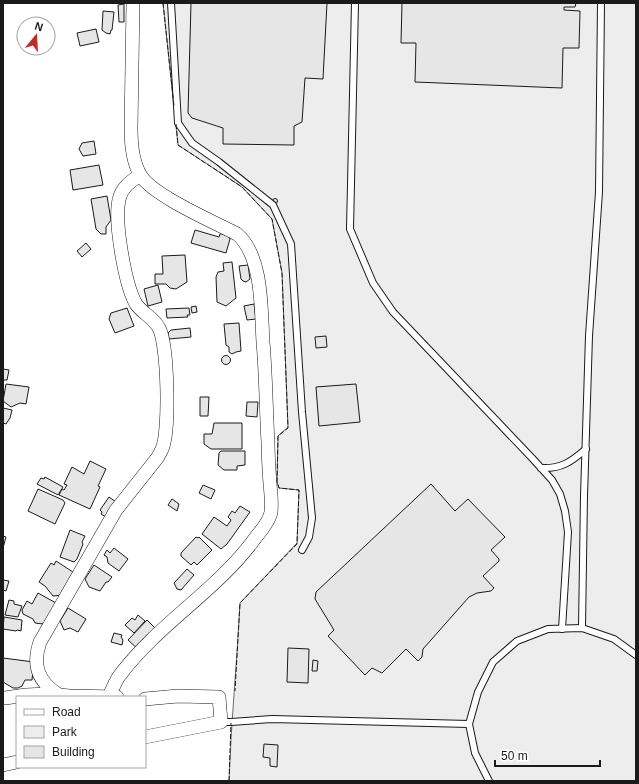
<svg xmlns="http://www.w3.org/2000/svg" width="639" height="784" font-family="Arial,sans-serif">
  <style>
    .green { fill: #ededed; stroke: #6a6a6a }
    .building { fill: #e6e6e6; stroke: #1a1a1a }
    .lines { fill: none; stroke-linecap: round; stroke-linejoin: round }
    .service-casing { stroke: #1a1a1a; stroke-width: 8 }
    .minor-casing { stroke: #1a1a1a; stroke-width: 14 }
    .service { stroke: #fff; stroke-width: 6 }
    .minor { stroke: #fff; stroke-width: 13 }
    .fence { stroke: #1a1a1a; stroke-width: 1; stroke-dasharray: 5 2; stroke-linecap: butt }
  </style>
  <rect width="100%" height="100%" fill="#fff"/>
  <path class="green" d="M163,3H636V781H229C231,722 237,663 240,603L297,543L299,490L279,488L277,482L278,436L288,427L282,273L272,219L242,187L178,145Z"/>
  <g class="building">
    <path d="M191,3H327L323,79L305,78L302,122L294,126V145L223,144V128L192,118L188,113Z"/>
    <path d="M402,3H576L575,7H564V10L580,11L579,48H563L562,88L415,82L416,43H401Z"/>
    <path d="M124,4V22H119L118,5Z"/>
    <path d="M103,11L114,12L112,30H111L110,34L106,33L102,30Z"/>
    <path d="M96,29L99,42L80,46L77,33Z"/>
    <path d="M94,141L96,154L83,156L79,149L82,143Z"/>
    <path d="M99,165L103,185L73,190L70,170Z"/>
    <path d="M107,196L111,220L106,227V234H101L96,229L91,199Z"/>
    <circle cx="275" cy="201" r="2.5"/>
    <path d="M195,230L219,237L220,234H222L228,236L230,239L226,253L191,243Z"/>
    <path d="M86,243L91,249L82,257L77,251Z"/>
    <path d="M185,255L187,282L176,289L170,288L166,284H155V274H163L162,256Z"/>
    <path d="M232,262L236,298L226,306L217,302L216,277L218,272L224,271L223,263Z"/>
    <path d="M248,265L250,279L246,282L243,281L241,279L239,266Z"/>
    <path d="M158,285L162,302L148,306L144,289Z"/>
    <path d="M254,304L256,319L247,320L244,306Z"/>
    <path d="M196,306L197,312L192,313L191,307Z"/>
    <path d="M127,308L134,326L115,333L109,319L111,313Z"/>
    <path d="M189,308L190,315H187L188,317L167,318L166,309Z"/>
    <path d="M239,323L241,351L236,352L232,354L229,352V347L226,345L224,324Z"/>
    <path d="M190,328L191,337L169,339L168,333L171,330Z"/>
    <path d="M326,336L327,347L316,348L315,337Z"/>
    <circle cx="226" cy="360" r="4.5"/>
    <path d="M3,369L9,370L7,380H3Z"/>
    <path d="M6,384L29,387L26,404L20,403L11,407L3,401Z"/>
    <path d="M356,384L360,422L319,426L316,387Z"/>
    <path d="M200,397H209L208,416H200Z"/>
    <path d="M247,402H258L257,417L246,416Z"/>
    <path d="M3,408L12,410L10,418L6,424L3,423Z"/>
    <path d="M214,423H242V449H211L204,444V434H212Z"/>
    <path d="M221,451H245V465L237,466V470H224L218,465L219,453Z"/>
    <path d="M90,461L106,469L98,486L100,487L90,509L59,495L62,489L64,490L67,485L64,484L72,467L84,474Z"/>
    <path d="M45,477L63,487L58,495L37,484L41,478L44,479Z"/>
    <path d="M431,484L455,511L468,499L505,537L491,550L499,559V561L483,576L494,588L491,591L477,593L469,597L423,649L422,657L418,661L406,649L382,673L372,668L365,675L328,636L334,630L315,599L316,592Z"/>
    <path d="M203,485L215,490L211,499L199,493Z"/>
    <path d="M38,489L63,500L65,503L55,524L28,511Z"/>
    <path d="M109,497L116,502L106,517L101,514L102,512L100,510Z"/>
    <path d="M172,499L179,504L177,511L168,505Z"/>
    <path d="M240,506L250,512L227,544L221,549L202,534L214,517L227,526L231,520L228,517L232,511L235,513Z"/>
    <path d="M70,530L85,536L82,542L83,544L77,559L74,562L60,557Z"/>
    <path d="M3,536L6,537L3,548Z"/>
    <path d="M196,537L198,538L199,537L212,550L197,565L194,562L191,565L181,556V553Z"/>
    <path d="M114,548L128,559L119,571L108,563L107,557L104,555L107,550L110,553Z"/>
    <path d="M56,561L76,574L63,595L53,596L45,586L39,582L51,563L54,565Z"/>
    <path d="M94,565L112,577L108,582H106L100,591L89,587L85,579Z"/>
    <path d="M187,569L194,575L181,590L177,589L174,583Z"/>
    <path d="M3,580L9,581L6,591L3,590Z"/>
    <path d="M38,593L56,603L43,624L35,623L33,619L23,614L22,610L27,601L32,604Z"/>
    <path d="M9,600L14,601V604L22,606L18,617L5,615Z"/>
    <path d="M68,608L86,619L78,632L70,628L64,630L60,621Z"/>
    <path d="M138,615L145,621L134,633L125,625L132,618L135,620Z"/>
    <path d="M4,617L22,620L21,631L17,630L16,631L3,629Z"/>
    <path d="M147,620L157,630L138,649L128,640Z"/>
    <path d="M114,633L122,635L121,637L123,640L122,645L111,642Z"/>
    <path d="M288,648L309,649L308,683L287,682Z"/>
    <path d="M3,658L34,662L32,680H25L22,686L18,688H13L3,682Z"/>
    <path d="M313,660L318,661L317,671H312Z"/>
    <path d="M264,744L278,745L277,767L270,766V758L263,757Z"/>
  </g>
  <g class="lines">
    <defs>
      <g id="service">
        <path d="M171,3L178,123L192,143L219,162L273,205L291,244L302,412L312,518L309,537L302,550"/>
        <path d="M355,3L350,229L373,283L393,312L532,458L552,480L560,494L565,511L568,532L562,629"/>
        <path d="M541,468C561,469 571,462 586,449"/>
        <path d="M582,628L584,496L589,336L599,192L601,3"/>
        <path d="M221,722H231L272,719L469,724"/>
        <path d="M489,781L475,753L469,724L478,692L493,662L517,641L548,629L582,628L614,639L636,655"/>
      </g>
      <g id="minor">
        <path d="M59,695C38,682 32,665 40,642L116,510L158,457C159,454 161,452 162,449C170,431 168,345 159,328C154,318 142,313 136,304C125,285 114,221 119,200C121,188 131,181 140,175"/>
        <path d="M109,696C113,689 115,681 120,675C159,623 218,590 256,537C261,531 270,520 271,512C272,503 271,493 270,484C269,470 268,456 268,442C266,409 266,376 263,342C261,310 263,256 237,234C214,222 154,196 141,176C132,162 131,143 131,128L133,3"/>
        <path d="M5,698L26,695L47,694L70,696L117,697"/>
        <path d="M145,699L178,696L219,697L221,722L145,737"/>
        <path d="M3,765L17,762"/>
      </g>
    </defs>
    <use href="#service" class="service-casing"/>
    <use href="#minor" class="minor-casing"/>
    <use href="#service" class="service"/>
    <use href="#minor" class="minor"/>
    <g class="fence">
      <path d="M163,3L174,106"/>
      <path d="M176,124L178,145L242,187L272,219L282,273L288,428L278,436L277,482L279,488L299,490L297,544L240,603L235,691"/>
      <path d="M229,781L231,723"/>
    </g>
  </g>
  <rect width="639" height="784" fill="none" stroke="#1a1a1a" stroke-width="8"/>
  <rect x="16" y="696" width="130" height="72" fill="#ffffff" stroke="#a3a3a3"/>
  <rect x="24" y="709" width="20" height="6" fill="#ffffff" stroke="#a3a3a3"/>
  <text x="52" y="716" font-size="12" fill="#1a1a1a">Road</text>
  <rect x="24" y="726" width="20" height="12" fill="#ededed" stroke="#a3a3a3"/>
  <text x="52" y="736" font-size="12" fill="#1a1a1a">Park</text>
  <rect x="24" y="746" width="20" height="12" fill="#e6e6e6" stroke="#a3a3a3"/>
  <text x="52" y="756" font-size="12" fill="#1a1a1a">Building</text>
  <g transform="translate(36 36) rotate(18)"><circle r="19" fill="#ffffff" stroke="#a3a3a3"/>
  <path d="M0-3L7 15L0 10L-7 15Z" fill="#c62828"/>
  <text y="-6" font-size="11" font-weight="bold" text-anchor="middle" fill="#1a1a1a">N</text>
  </g>
  <path d="M495 760v6h105v-6" fill="none" stroke="#1a1a1a" stroke-width="2"/>
  <text x="501" y="760" font-size="12" fill="#1a1a1a" stroke="#ffffff" stroke-width="3" paint-order="stroke">50 m</text>
</svg>
